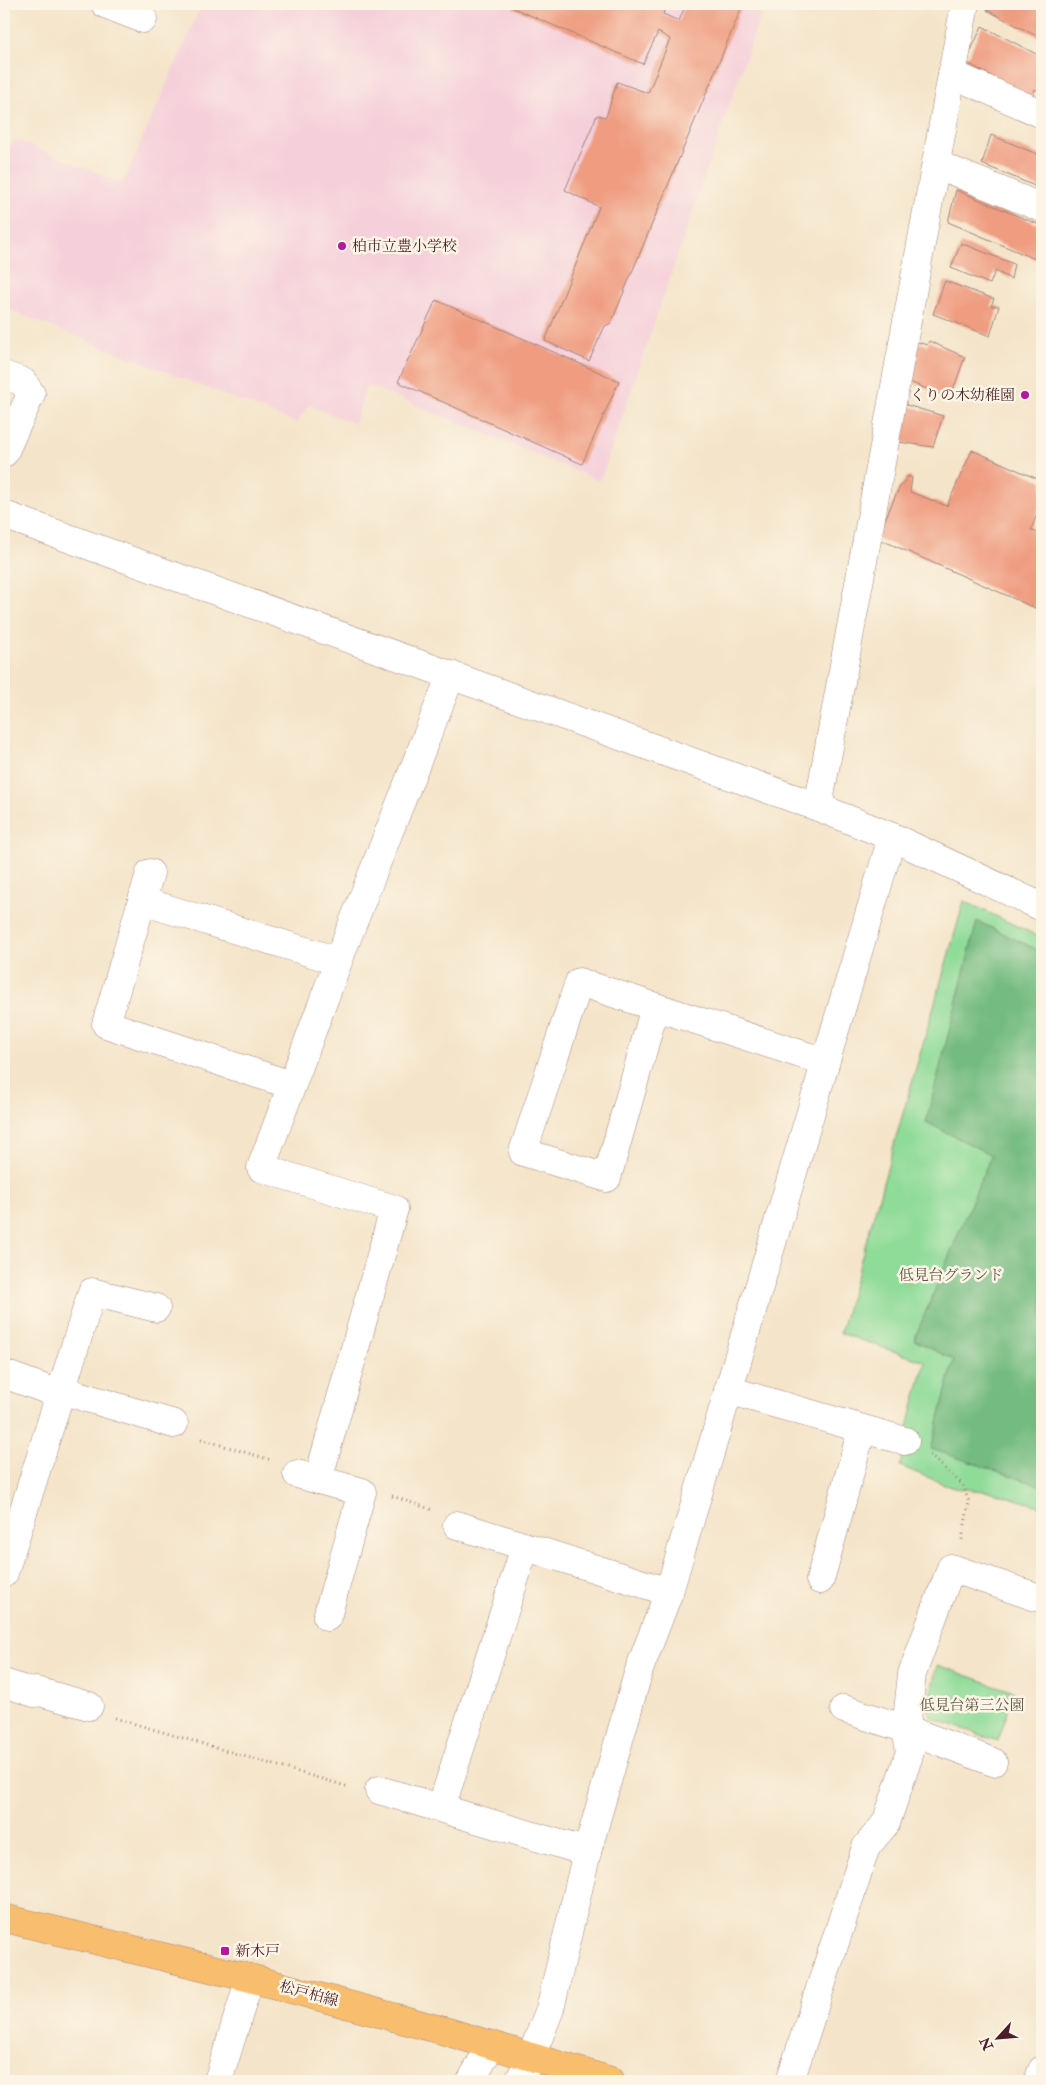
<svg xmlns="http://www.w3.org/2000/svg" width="1046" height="2085" font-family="'IM FELL Double Pica','Noto Serif JP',serif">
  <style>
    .built { fill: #f5cfda }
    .green { fill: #8fdb98; stroke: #6c7d62 }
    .forest { fill: #73bb80; stroke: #5e6d56 }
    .building { fill: #ef9c80 }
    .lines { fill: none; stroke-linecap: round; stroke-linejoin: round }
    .minor-casing { stroke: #9f827a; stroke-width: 29 }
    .major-casing { stroke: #9f827a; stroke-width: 29 }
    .path { stroke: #9f827a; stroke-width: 3; stroke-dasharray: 1 4; stroke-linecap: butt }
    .minor { stroke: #fff; stroke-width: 28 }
    .major { stroke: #f9be6d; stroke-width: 28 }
    .poi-dot { fill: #b5179e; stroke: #fcf5e5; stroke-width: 2 }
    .labels { text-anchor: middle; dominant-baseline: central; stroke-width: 5; stroke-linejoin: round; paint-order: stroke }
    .poi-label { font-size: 15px; fill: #4a1f2b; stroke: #fcf5e5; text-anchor: start }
    .park-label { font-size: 15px; fill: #5f574c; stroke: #fcf5e5 }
    .street-label { font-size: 15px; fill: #4a1f2b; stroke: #fcf5e5 }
  </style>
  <rect width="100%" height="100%" fill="#fcf5e5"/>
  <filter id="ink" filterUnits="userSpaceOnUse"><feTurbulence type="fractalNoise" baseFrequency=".02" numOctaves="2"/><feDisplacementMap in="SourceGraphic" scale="10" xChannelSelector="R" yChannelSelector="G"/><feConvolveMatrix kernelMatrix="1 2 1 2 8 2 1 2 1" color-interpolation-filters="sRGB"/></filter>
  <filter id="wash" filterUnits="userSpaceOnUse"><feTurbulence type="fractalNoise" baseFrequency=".0096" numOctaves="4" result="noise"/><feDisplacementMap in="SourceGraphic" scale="20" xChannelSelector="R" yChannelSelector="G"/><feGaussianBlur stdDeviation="1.12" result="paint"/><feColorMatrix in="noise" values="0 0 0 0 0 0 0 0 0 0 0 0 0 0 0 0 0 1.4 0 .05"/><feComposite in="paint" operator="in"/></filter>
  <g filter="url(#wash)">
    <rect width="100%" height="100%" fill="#f4e4c9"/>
    <path class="built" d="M202,4H764L600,481L367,385L354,424L309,405L296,423L4,308V162L14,139L123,183Z"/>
    <g class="green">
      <path d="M964,901L1042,938V1507L993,1492L954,1488L900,1466L910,1419L925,1362L840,1333Z"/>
      <path d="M937,1665L1014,1692L998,1741L932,1718L927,1708Z"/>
    </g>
    <path class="forest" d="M977,921L1042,952V1486L931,1449L954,1360L914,1340L991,1155L926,1122Z"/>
    <g id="blocks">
      <g class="building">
        <path d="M514,4H667L663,14L679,21L686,4H728L741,9L611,323L605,326L589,361L545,341L599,207L565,190L597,115L606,117L617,82L648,93L670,39L658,32L643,64L513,8Z"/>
        <path d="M990,4H1042V39L987,10Z"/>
        <path d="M982,26L1042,57V93L1035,89L1032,98L962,60L969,55Z"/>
        <path d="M991,135L1042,156V189L982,164Z"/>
        <path d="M956,190L1042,226V262L948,222Z"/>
        <path d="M961,243L1014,264L1011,279L995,271L990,284L951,268Z"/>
        <path d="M945,281L994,299L991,306H999L990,336L933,314Z"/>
        <path d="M436,300L619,381L582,464L398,382Z"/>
        <path d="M914,341L927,345L929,341L965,357L950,398L902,379Z"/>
        <path d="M903,404L943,416L933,447L892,441Z"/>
        <path d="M972,450L1042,481V501L1031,530L1042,535V611L877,538L899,488L908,476L912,478L910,492L947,506Z"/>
      </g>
    </g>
  </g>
  <g filter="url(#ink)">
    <use href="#blocks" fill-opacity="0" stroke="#9f827a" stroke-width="1"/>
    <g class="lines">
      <defs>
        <g id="minor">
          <path d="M105,4L143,19"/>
          <path d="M952,74L1042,114"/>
          <path d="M936,164L1042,208"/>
          <path d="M4,375L23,382L31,394L4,453"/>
          <path d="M4,515L818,807L892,837L1042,907"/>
          <path d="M818,807L965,4"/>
          <path d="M150,873L106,1024L291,1085"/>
          <path d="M142,901L338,961"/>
          <path d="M655,1007L607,1178L523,1152L579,982L825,1062"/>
          <path d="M4,1374L59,1394"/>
          <path d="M61,1390L174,1424"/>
          <path d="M728,1390L905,1441"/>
          <path d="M297,1474L362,1492L327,1617"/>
          <path d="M318,1480L394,1209L261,1168L345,943L451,675"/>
          <path d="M457,1525L669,1592"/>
          <path d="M4,1573L92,1292L156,1308"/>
          <path d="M820,1580L862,1429"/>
          <path d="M4,1683L34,1693L36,1691L89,1706"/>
          <path d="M844,1709L906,1729L993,1762"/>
          <path d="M379,1790L587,1852"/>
          <path d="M441,1808L525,1547"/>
          <path d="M218,2081L250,1978"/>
          <path d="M471,2081L491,2045"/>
          <path d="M519,2081L531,2057L550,2009L587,1852L639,1670L669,1592L892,837"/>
          <path d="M790,2081L866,1847L886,1823L910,1752L906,1729L912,1674L951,1568L1036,1597"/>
          <path d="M1038,2081L1042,2070"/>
        </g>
        <path id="major" d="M4,1918L250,1978L448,2032L611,2081"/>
      </defs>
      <use href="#minor" class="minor-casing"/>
      <use href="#major" class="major-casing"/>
      <g class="path">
        <path d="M201,1439L271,1460"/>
        <path d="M930,1455L963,1485L969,1502L962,1540"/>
        <path d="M392,1496L433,1510"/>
        <path d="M115,1718L349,1787"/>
      </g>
      <use href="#minor" class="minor"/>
      <use href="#major" class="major"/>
    </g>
  </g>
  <g class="poi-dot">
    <circle cx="342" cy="246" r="5"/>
    <circle cx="1025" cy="395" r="5"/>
    <rect x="220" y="1946" width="10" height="10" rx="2.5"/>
  </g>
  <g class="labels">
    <g class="poi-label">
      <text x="352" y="246">柏市立豊小学校</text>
      <text x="1015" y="395" text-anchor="end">くりの木幼稚園</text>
      <text x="235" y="1951">新木戸</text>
    </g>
    <g class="park-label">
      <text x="951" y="1275">低見台グランド</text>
      <text x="972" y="1705">低見台第三公園</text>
    </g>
    <g class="street-label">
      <text transform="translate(309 1994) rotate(15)">松戸柏線</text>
    </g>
  </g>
  <rect width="1046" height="2085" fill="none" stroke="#fcf5e5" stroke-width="20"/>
  <g transform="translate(998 2038) rotate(244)" stroke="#fcf5e5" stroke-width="4" paint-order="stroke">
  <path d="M0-4L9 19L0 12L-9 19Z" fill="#4a1f2b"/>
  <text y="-8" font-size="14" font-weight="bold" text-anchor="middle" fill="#4a1f2b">N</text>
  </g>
</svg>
